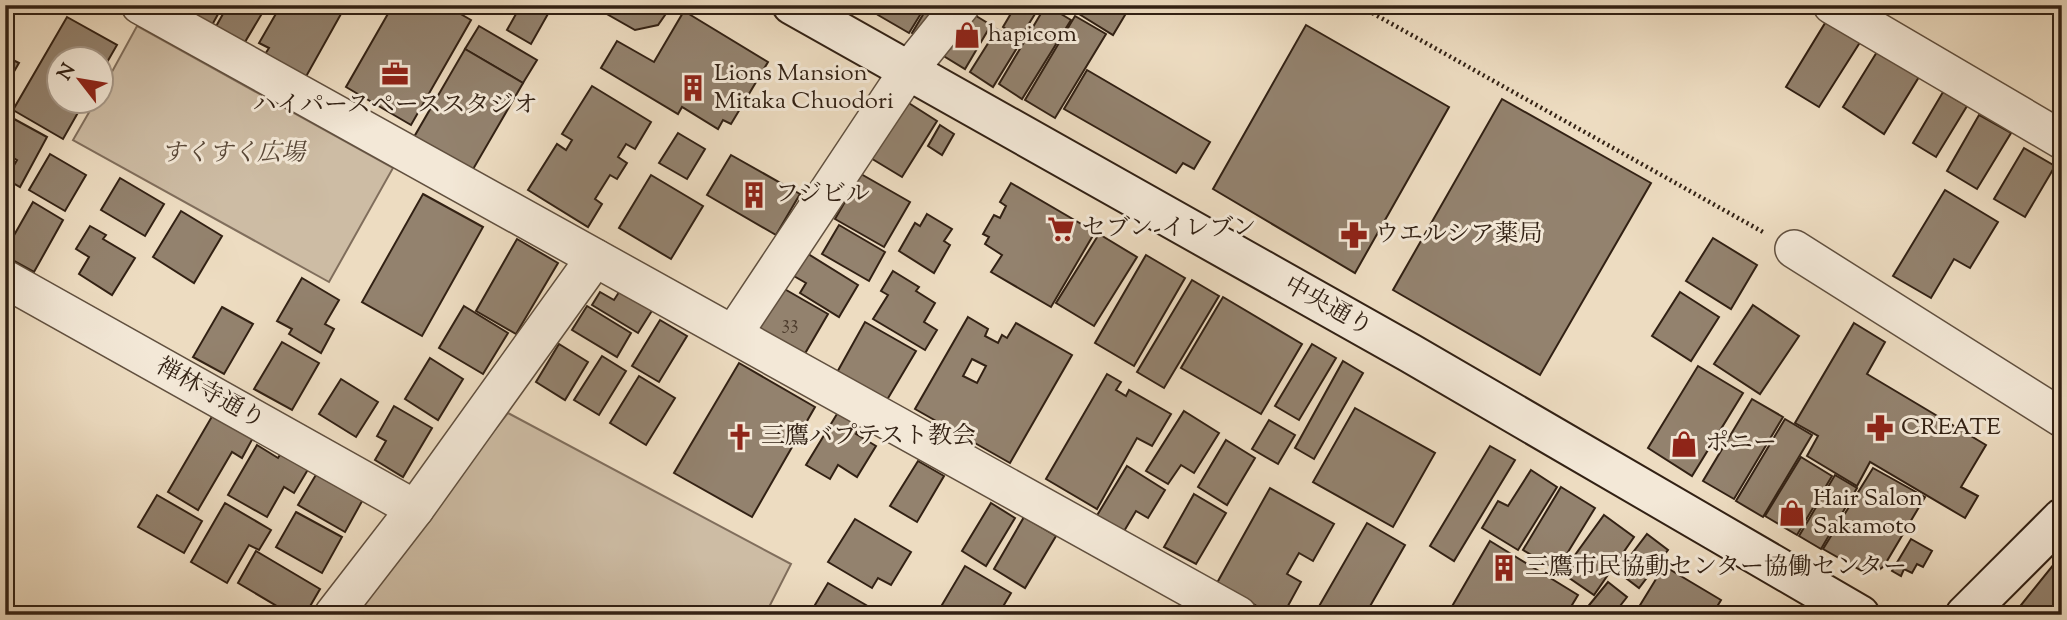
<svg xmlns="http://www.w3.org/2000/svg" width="2067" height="620" font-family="'Sorts Mill Goudy','Noto Serif JP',serif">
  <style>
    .green { fill: #cdbca4; stroke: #806e5c; stroke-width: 2 }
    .building { fill: #93826e; stroke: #322114; stroke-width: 2; fill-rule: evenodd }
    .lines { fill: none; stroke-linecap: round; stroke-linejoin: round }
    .street-casing { stroke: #61503f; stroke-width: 40 }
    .secondary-casing { stroke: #322114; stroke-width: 42 }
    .path { stroke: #322114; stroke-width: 4.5; stroke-dasharray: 2 3.5; stroke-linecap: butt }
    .street { stroke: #f3e8d7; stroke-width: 37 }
    .secondary { stroke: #f3e8d7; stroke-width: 38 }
    .labels { text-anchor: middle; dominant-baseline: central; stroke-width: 6; stroke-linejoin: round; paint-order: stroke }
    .number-label { font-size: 21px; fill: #4a392a }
    .poi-label { font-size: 24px; fill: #322114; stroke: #f3e8d7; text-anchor: start }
    .park-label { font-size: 24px; font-style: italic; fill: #594838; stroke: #f3e8d7 }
    .street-label { font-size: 24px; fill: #322114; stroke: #f3e8d7 }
  </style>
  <rect width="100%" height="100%" fill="#eddcc1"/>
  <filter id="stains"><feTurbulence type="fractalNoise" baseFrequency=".00286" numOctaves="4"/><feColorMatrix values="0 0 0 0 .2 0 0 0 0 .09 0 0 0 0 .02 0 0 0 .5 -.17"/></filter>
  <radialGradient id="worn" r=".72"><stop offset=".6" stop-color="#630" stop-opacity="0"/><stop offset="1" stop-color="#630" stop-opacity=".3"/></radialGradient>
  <g class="green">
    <path d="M137,26L393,168L329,282L73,140L95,102H102V90Z"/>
    <path d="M508,413L791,564L765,615H378L358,604Z"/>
  </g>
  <g class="building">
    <path d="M182,5L193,6L223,5L211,27L180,10Z"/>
    <path d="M228,5H267L242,47L214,30Z"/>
    <path d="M281,5H346L303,82L262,59L269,48L259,43Z"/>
    <path d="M393,5H445L471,20L411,125L346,87Z"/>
    <path d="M521,5H553L531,44L507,30Z"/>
    <path d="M591,5H672L658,25L635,30Z"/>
    <path d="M884,5H923L925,7L909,33L878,15Z"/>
    <path d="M1016,5L1040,6L1020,38L1003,27Z"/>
    <path d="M1046,5L1071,20L1022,99L999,84Z"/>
    <path d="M1085,5H1131L1113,35L1079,14Z"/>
    <path d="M927,8L938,15L922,40L912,33Z"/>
    <path d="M963,8L991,25L965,69L937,52Z"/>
    <path d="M684,11L768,62L731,124L723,120L718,129L682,107L678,114L601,68L617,41L654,62Z"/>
    <path d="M1830,15L1864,36L1819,107L1786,87Z"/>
    <path d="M1075,16L1106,34L1055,118L1025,100Z"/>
    <path d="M67,17L117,45L102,71V60H60V102H84L63,139L13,110Z"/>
    <path d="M1306,25L1449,107L1355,273L1213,189Z"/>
    <path d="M479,26L537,60L523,83L465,49Z"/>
    <path d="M997,29L1020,43L993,87L970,72Z"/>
    <path d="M1880,47L1922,72L1884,134L1843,107Z"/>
    <path d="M465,49L523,83L472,171L414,137Z"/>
    <path d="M5,56L19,63L5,87Z"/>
    <path d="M1087,70L1210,142L1194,169L1183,163L1176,173L1064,109Z"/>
    <path d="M592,86L651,122L635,149L626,144L618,157L627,163L617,179L610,175L595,199L602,204L588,227L528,190L557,144L566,150L572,140L562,134Z"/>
    <path d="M1943,92L1967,106L1936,157L1913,143Z"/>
    <path d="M1502,99L1651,183L1540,375L1393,290Z"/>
    <path d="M904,100L937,121L902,177L869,157Z"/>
    <path d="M5,114L47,137L20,187L6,179L17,160L5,153Z"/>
    <path d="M1979,115L2011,133L1977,189L1947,171Z"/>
    <path d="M940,125L954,134L942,155L928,146Z"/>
    <path d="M678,133L705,149L687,179L659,163Z"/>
    <path d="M2024,148L2055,166L2025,217L1994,199Z"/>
    <path d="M50,154L86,175L65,211L29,190Z"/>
    <path d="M731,155L800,194L776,235L707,195Z"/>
    <path d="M861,174L910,202L884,247L835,219Z"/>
    <path d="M651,175L703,206L671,259L619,228Z"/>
    <path d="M120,178L164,204L145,236L101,210Z"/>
    <path d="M1011,183L1095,232L1051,307L991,272L1002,255L985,244L989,237L983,234L994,215L1000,218L1006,206L1000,202Z"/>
    <path d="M1945,190L1998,222L1970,268L1954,259L1931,298L1893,276Z"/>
    <path d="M423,194L483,227L422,336L362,302Z"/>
    <path d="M33,202L63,220L34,272L5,256V251Z"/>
    <path d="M181,211L222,236L194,283L153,257Z"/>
    <path d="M927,214L952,229L944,241L950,245L934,273L899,251L915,223L920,226Z"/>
    <path d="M839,225L885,252L869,281L822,254Z"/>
    <path d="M90,226L106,235L103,239L135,258L112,295L79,274L89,257L76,249Z"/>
    <path d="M1099,234L1137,257L1094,326L1056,303Z"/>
    <path d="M1713,238L1757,265L1731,309L1686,281Z"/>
    <path d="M517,239L558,263L516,334L476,311Z"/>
    <path d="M805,252L858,285L839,317L800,293L806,283L792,275Z"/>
    <path d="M1146,255L1185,278L1134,366L1095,343Z"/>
    <path d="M893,271L919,287L916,291L935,303L924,322L937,330L925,350L873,319L888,295L881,291Z"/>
    <path d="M302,278L339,300L325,324L334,329L321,353L289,334L292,329L277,321Z"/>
    <path d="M1192,280L1219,296L1164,388L1137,372Z"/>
    <path d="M781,287L828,314L800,362L753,334Z"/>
    <path d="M621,289L653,309L638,333L592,305L600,292L614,300Z"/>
    <path d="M1680,292L1719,317L1691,361L1652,336Z"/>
    <path d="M1223,297L1302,344L1261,414L1181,368Z"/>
    <path d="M1753,305L1799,336L1760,394L1714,364Z"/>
    <path d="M464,306L508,333L483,374L439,348Z"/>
    <path d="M587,306L631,333L617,357L572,330Z"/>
    <path d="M222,307L253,324L224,374L193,357Z"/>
    <path d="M968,317L988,329L985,336L998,343L1002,335L1007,338L1016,323L1072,355L1010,463L915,409ZM972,359L986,366L977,383L963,376Z"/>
    <path d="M660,320L687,336L659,382L632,366Z"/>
    <path d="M865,322L916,351L884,405L835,376Z"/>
    <path d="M1854,323L1885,342L1867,374L1986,445L1961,487L1978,496L1965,518L1870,462L1857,486L1807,456L1818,436L1795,423Z"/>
    <path d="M282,342L319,363L292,410L254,389Z"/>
    <path d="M559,344L588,362L565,400L536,382Z"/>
    <path d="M1312,344L1336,358L1299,420L1275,406Z"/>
    <path d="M602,356L626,371L599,415L574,400Z"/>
    <path d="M430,358L463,379L438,420L405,399Z"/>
    <path d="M1343,361L1363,373L1314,459L1295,448Z"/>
    <path d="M739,363L815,407L752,517L674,473Z"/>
    <path d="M1698,366L1743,393L1692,476L1648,448Z"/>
    <path d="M1107,374L1121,382L1116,390L1126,396L1129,390L1171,414L1152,446L1137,438L1097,509L1046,479Z"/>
    <path d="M639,376L675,398L646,445L610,423Z"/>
    <path d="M341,379L378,402L356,437L319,414Z"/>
    <path d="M1752,399L1783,417L1734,499L1703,481Z"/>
    <path d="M394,406L432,428L403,477L375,460L386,441L377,436Z"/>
    <path d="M1355,408L1435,453L1393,527L1313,482Z"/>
    <path d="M840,409L863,422L856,434L876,446L857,477L838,465L830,479L806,465Z"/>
    <path d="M1184,411L1219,433L1194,473L1181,465L1168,484L1146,471Z"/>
    <path d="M214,413L254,436L242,458L232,452L198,510L168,492Z"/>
    <path d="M1785,419L1812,435L1763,517L1736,501Z"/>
    <path d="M1269,420L1295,435L1278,464L1252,449Z"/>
    <path d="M1226,440L1255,458L1227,505L1198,487Z"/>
    <path d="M257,445L278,458L283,450L310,466L294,493L284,487L267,517L228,495Z"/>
    <path d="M1490,446L1515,460L1454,561L1430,546Z"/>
    <path d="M1801,457L1832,476L1797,535L1765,516Z"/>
    <path d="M918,461L944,476L917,522L890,506Z"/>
    <path d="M1127,466L1165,490L1148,518L1136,511L1120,538L1093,522Z"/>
    <path d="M320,468L366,494L345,532L298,505Z"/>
    <path d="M1873,468L1925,497L1884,566L1879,570L1862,571L1823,549Z"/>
    <path d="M1531,470L1557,487L1518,550L1482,528L1498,501L1508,506Z"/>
    <path d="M1835,475L1857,488L1821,549L1799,536Z"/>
    <path d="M1561,487L1595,508L1557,570L1523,550Z"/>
    <path d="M1270,488L1334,524L1313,561L1299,553L1287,574L1301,582L1283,615H1272L1217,583Z"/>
    <path d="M1194,494L1226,513L1196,564L1164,547Z"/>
    <path d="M157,495L202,521L184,553L138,527Z"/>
    <path d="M225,503L271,530L259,550L249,545L227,583L191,562Z"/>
    <path d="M991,503L1015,518L986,566L962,551Z"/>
    <path d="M296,512L342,537L322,573L276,547Z"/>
    <path d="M1604,515L1634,537L1594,595L1562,573Z"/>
    <path d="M1024,517L1056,536L1025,588L994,569Z"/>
    <path d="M855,519L911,552L891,585L878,578L872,588L828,562Z"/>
    <path d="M1367,523L1405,545L1365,615H1314Z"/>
    <path d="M1647,534L1668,550L1639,588L1618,572Z"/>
    <path d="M1911,539L1932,551L1923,567L1917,564L1912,573L1904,569L1901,576L1892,571Z"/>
    <path d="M1490,541L1578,595L1566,615H1447Z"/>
    <path d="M256,551L320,589L305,615H292L238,583Z"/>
    <path d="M2062,554V612L2060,615H2013Z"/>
    <path d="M965,566L1011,593L998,615H936Z"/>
    <path d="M1664,566L1721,600L1712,615H1634Z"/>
    <path d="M1608,582L1627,597L1613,615H1581Z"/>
    <path d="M828,583L878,612L876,615H809Z"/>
    <path d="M264,607L277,615H259Z"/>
  </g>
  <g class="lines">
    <defs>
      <g id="street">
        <path d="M140,5L1238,615"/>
        <path d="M1832,5L2062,140"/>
        <path d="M1794,249L2062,418"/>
        <path d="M5,279L415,509"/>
        <path d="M734,333L908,71L961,5"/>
        <path d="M333,615L415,509L595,258"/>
      </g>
      <g id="secondary">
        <path d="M792,5L1410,353L1860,615"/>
        <path d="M1965,615L2062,518"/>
      </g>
    </defs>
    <use href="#street" class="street-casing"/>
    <use href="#secondary" class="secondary-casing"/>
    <path class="path" d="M1358,5L1763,232"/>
    <use href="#street" class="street"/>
    <use href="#secondary" class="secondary"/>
  </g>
  <defs>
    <symbol id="shop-bare" viewBox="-9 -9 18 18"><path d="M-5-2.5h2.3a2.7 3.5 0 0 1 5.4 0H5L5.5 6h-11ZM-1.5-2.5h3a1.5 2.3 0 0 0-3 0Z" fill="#8f2418" stroke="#f3e8d7" stroke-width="2.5" paint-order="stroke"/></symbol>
    <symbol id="office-bare" viewBox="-9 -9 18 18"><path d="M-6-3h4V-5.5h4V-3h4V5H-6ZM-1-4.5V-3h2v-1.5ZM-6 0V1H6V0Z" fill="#8f2418" stroke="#f3e8d7" stroke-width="2.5" paint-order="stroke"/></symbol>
    <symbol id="building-bare" viewBox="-9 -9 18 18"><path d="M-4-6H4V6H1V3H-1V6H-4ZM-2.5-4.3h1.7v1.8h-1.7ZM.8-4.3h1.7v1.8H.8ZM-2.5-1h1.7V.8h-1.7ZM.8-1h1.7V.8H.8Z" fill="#8f2418" stroke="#f3e8d7" stroke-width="2.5" paint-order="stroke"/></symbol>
    <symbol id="supermarket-bare" viewBox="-9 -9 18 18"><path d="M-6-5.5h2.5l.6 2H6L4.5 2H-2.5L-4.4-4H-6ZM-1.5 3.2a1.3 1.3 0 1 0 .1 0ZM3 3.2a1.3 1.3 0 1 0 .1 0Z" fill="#8f2418" stroke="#f3e8d7" stroke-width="2.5" paint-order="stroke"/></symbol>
    <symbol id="pharmacy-bare" viewBox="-9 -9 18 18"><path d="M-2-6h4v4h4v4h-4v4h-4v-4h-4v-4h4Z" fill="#8f2418" stroke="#f3e8d7" stroke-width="2.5" paint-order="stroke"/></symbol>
    <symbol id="church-bare" viewBox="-9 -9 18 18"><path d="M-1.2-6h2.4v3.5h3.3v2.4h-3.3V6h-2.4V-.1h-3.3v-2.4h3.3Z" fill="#8f2418" stroke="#f3e8d7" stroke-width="2.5" paint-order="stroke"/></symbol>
  </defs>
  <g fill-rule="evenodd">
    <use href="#shop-bare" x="948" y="16" width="38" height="38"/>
    <use href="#office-bare" x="376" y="55" width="38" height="38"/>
    <use href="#building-bare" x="674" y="69" width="38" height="38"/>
    <use href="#building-bare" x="735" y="176" width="38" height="38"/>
    <use href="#supermarket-bare" x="1042" y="210" width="38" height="38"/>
    <use href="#pharmacy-bare" x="1335" y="216" width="38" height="38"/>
    <use href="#pharmacy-bare" x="1861" y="409" width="38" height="38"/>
    <use href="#church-bare" x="721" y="418" width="38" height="38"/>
    <use href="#shop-bare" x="1665" y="425" width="38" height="38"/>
    <use href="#shop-bare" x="1773" y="494" width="38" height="38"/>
    <use href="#building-bare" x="1485" y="549" width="38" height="38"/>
  </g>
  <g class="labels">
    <g class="number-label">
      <text x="790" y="324">33</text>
    </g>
    <g class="poi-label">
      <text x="988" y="35">hapicom</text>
      <text x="714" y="74">Lions Mansion<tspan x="714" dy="28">Mitaka Chuodori</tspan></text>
      <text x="395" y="106" text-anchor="middle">ハイパースペーススタジオ</text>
      <text x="775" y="195">フジビル</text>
      <text x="1082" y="229">セブン-イレブン</text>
      <text x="1375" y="235">ウエルシア薬局</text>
      <text x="1901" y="428">CREATE</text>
      <text x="761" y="437">三鷹バプテスト教会</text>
      <text x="1705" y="444">ポニー</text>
      <text x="1813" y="499">Hair Salon<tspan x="1813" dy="28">Sakamoto</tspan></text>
      <text x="1525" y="568">三鷹市民協動センター協働センター</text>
    </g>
    <g class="park-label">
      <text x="233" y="154">すくすく広場</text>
    </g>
    <g class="street-label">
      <text transform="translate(1328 307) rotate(29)">中央通り</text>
      <text transform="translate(210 394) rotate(29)">禅林寺通り</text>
    </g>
  </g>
  <rect width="2067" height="620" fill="none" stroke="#eddcc1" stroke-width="28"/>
  <rect x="7" y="7" width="2053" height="606" fill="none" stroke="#322114" stroke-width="3.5"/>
  <rect x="14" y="14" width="2039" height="592" fill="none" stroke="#322114" stroke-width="2"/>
  <g transform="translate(80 80) rotate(301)"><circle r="33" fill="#f3e8d7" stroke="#a69889" stroke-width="2"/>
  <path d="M0-5L12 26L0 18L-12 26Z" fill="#8f2418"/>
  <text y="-10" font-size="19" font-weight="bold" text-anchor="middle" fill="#322114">N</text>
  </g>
  <rect width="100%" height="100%" filter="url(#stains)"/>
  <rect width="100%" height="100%" fill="url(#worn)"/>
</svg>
